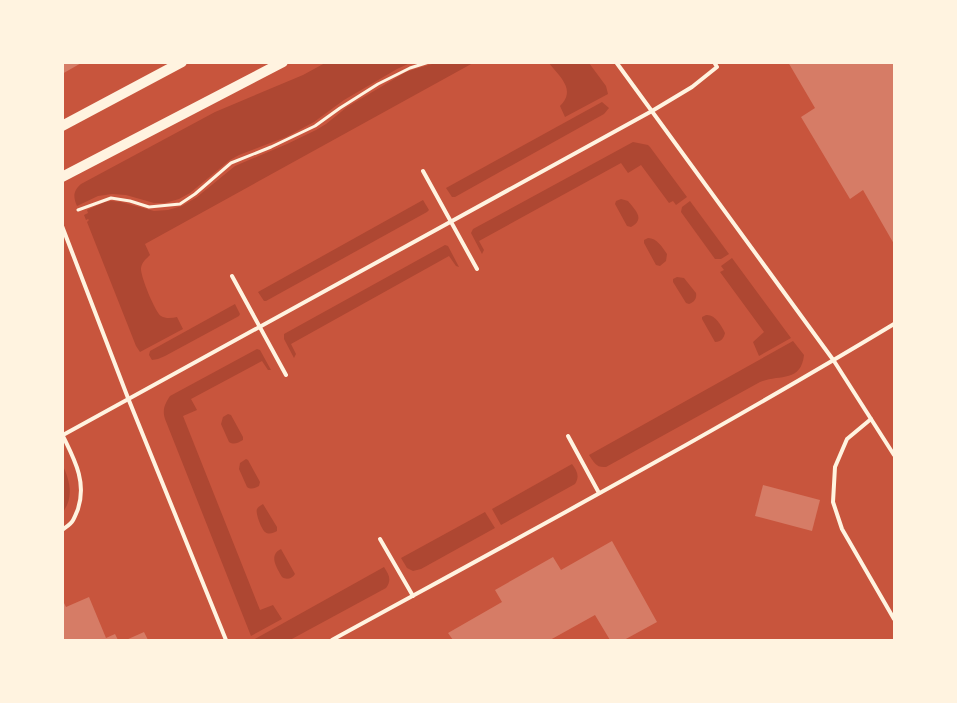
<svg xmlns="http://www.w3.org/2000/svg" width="957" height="703" font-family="Inter,sans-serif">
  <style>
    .green { fill: #ae4732 }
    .building { fill: #d67c66 }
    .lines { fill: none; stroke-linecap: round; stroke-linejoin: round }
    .path { stroke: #fff3e0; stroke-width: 3 }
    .service { stroke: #fff3e0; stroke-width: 4 }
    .secondary { stroke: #fff3e0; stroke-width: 10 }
  </style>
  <rect width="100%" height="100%" fill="#c8553d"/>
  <g class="green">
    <path d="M439,62L473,63L145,244L150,255C146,259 142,262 141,268C140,275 155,312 161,316C166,319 172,318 177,317L183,329L140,352L136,346L87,222L89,220L88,219L86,220L84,215L88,213L87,210L105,202L111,201L121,202L154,211L168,210L182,206L197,197L235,166L287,144L316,130L326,124L347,107L406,72L415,69Z"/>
    <path d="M325,63H410L397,69L344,100L314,122L286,137L239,155L230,160L190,193L179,199L165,203H154L126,195L112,194L98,196L77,206C73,197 73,191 81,184L215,112L303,75Z"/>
    <path d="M549,63H589L606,86L608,94L565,117L560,106C577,90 559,76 549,63Z"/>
    <path d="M602,102L609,108L604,114L455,197H452L446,188Z"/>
    <path d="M633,142L648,145L650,147L687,197L676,205L673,201L669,203L641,165L628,173L621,163L479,241L484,250L482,254L471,233L473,229Z"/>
    <path d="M621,199L628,201C635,210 646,219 631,227L627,226L615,204L616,201Z"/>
    <path d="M423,200L429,210L427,212L266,301H264L258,292Z"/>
    <path d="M690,201L729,254L721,259H715L681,212L682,207Z"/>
    <path d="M648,238C657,238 662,247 667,254L666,261L660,266L656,265L644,243V240Z"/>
    <path d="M445,245L448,246L459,267L456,266L449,256L291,344L296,354L294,358L284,339V334Z"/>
    <path d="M732,258L791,338L759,356L753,342L764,332L720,272L724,270L721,266Z"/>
    <path d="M677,277L684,278L696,293C697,299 694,302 689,304L686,303L673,282V279Z"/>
    <path d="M235,304L240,314L239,316L165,356L158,359L152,360L149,355L150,351Z"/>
    <path d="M706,315C715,314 721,325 725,333C724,338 721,342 715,342L702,319V317Z"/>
    <path d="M793,341L804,355C801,383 779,374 760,382L606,467C596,468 594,462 589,455Z"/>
    <path d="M257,349L260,350L271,370H268L262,361L191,399L197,410L183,416L260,610L273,605L282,619L251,636L165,419C162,409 165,404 170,396Z"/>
    <path d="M228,414L231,415L243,437V440C238,443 234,445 229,442L221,424L223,417Z"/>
    <path d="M246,459L248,460L260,482L259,486C255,488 251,490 247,487L239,469L240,463Z"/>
    <path d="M62,464C70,480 74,497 63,512Z"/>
    <path d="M572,464C577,471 580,476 575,484L501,525L492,509Z"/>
    <path d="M263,504L277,527V531C273,533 269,535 265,532C262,530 255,513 257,509C259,506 260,506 263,504Z"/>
    <path d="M485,512L495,528L421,569L413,571L407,568L401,558Z"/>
    <path d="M281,549L295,574C292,579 286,580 282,577C277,568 268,555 281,549Z"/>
    <path d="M384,567C389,575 392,580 386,588L290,640H253Z"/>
  </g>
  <g class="building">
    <path d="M62,62H83L62,74Z"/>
    <path d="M788,62H894V244L863,190L850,199L801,117L815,108Z"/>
    <path d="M763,485L820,500L812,531L755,516Z"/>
    <path d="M612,541L657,622L624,640H610L595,615L550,640H453L448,633L502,602L495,590L553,557L561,570Z"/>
    <path d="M89,597L106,638L115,634L118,640H62V599L66,607Z"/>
    <path d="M144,632L148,640H126Z"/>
  </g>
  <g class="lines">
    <path class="path" d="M78,210L111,198L130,201L149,207L180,204L195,194L231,163L271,147L315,126L340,108L378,84L410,68L429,62"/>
    <g class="service">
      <path d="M616,62L834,361L894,455"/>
      <path d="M423,171L477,269"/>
      <path d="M62,226L128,398L226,640"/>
      <path d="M232,276L286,375"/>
      <path d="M871,419L847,439L835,467L833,502L842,529L894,619"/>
      <path d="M62,434C74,459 87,481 78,509C73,521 74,522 62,530"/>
      <path d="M63,435L652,111L692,87L717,67L714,62"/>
      <path d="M568,436L599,493"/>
      <path d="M380,539L413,596"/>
      <path d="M332,640C520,537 710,435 894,324"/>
    </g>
    <g class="secondary">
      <path d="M62,126L182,62"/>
      <path d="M62,177L283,62"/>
    </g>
  </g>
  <rect width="957" height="703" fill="none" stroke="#fff3e0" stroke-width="128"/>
</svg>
